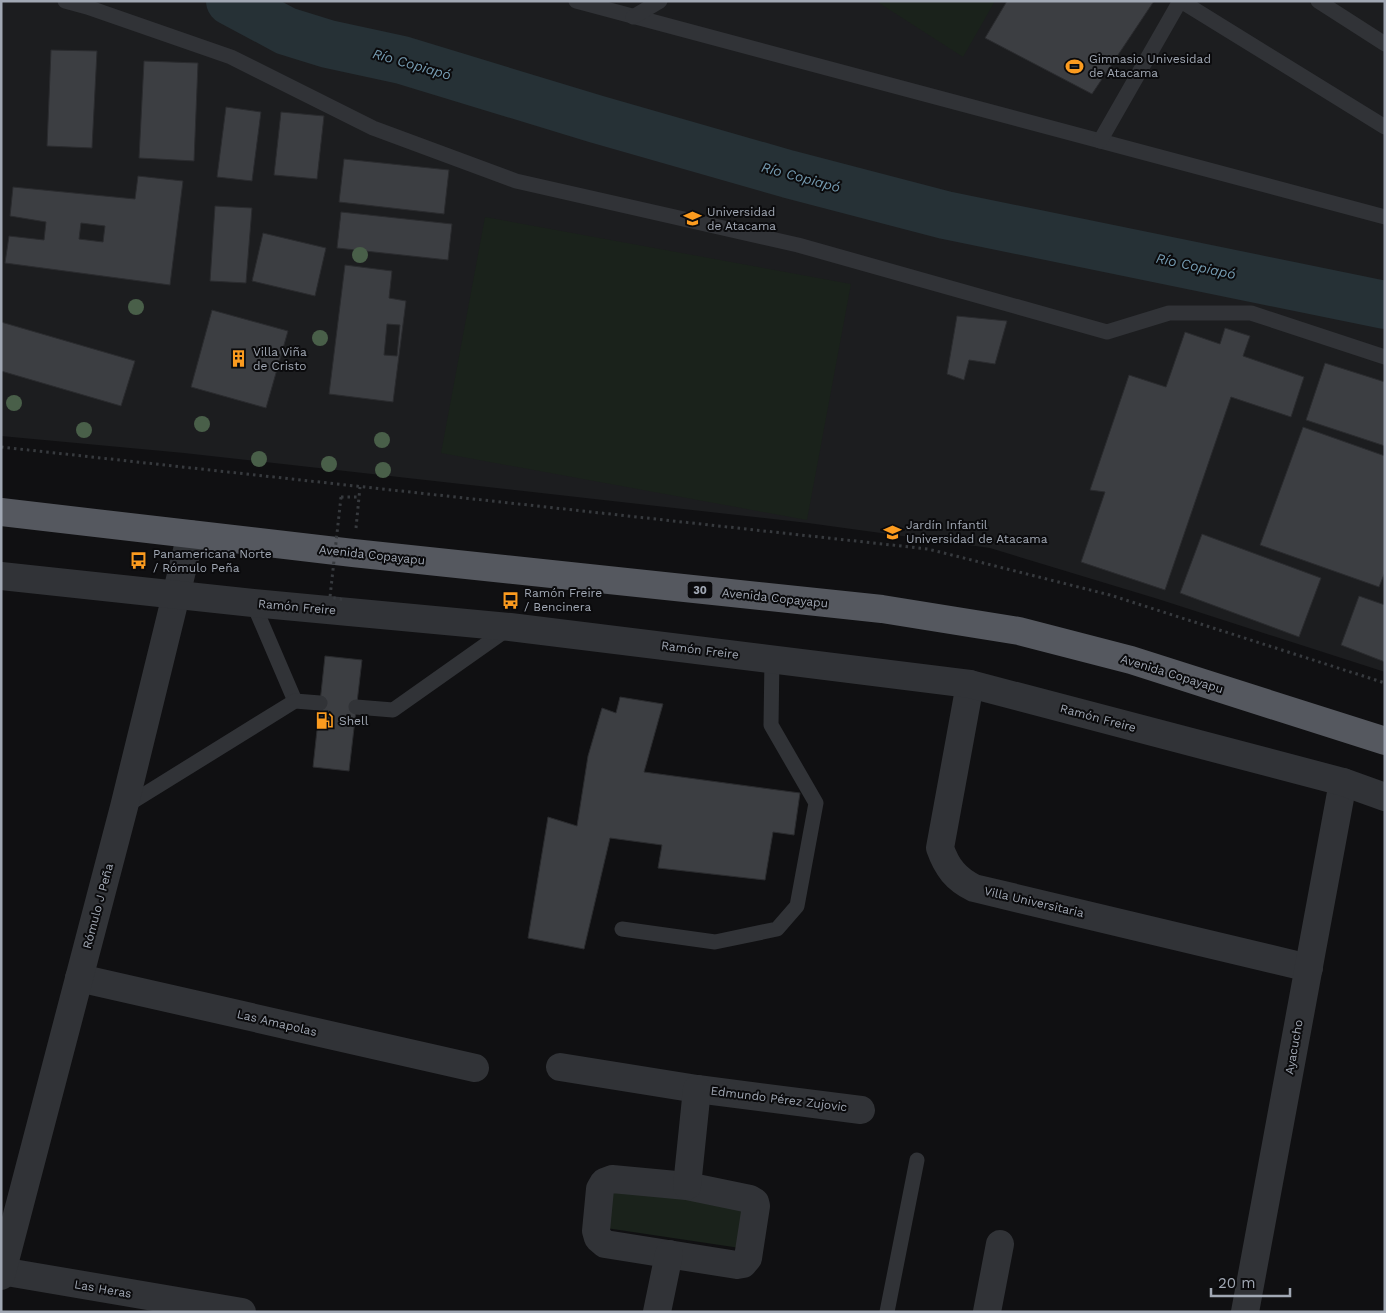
<svg xmlns="http://www.w3.org/2000/svg" width="1386" height="1313" font-family="'Work Sans',sans-serif">
  <style>
    .built { fill: #1c1d1f }
    .green { fill: #1a221b }
    .lines { fill: none; stroke-linecap: round; stroke-linejoin: round }
    .river { stroke: #263136; stroke-width: 48 }
    .building { fill: #3c3e42; stroke: #2a2b2e; fill-rule: evenodd }
    .path { stroke: #373a3e; stroke-width: 3; stroke-dasharray: 2.5 4; stroke-linecap: butt }
    .service { stroke: #313337; stroke-width: 15 }
    .minor { stroke: #313337; stroke-width: 28 }
    .tertiary { stroke: #313337; stroke-width: 28 }
    .trunk { stroke: #55585f; stroke-width: 28 }
    .path-bridge { stroke: #373a3e; stroke-width: 3; stroke-dasharray: 2.5 4; stroke-linecap: butt }
    .tree { fill: #495f49 }
    .labels { text-anchor: middle; dominant-baseline: central; stroke-width: 4; stroke-linejoin: round; paint-order: stroke }
    .shield { fill: #0b0b0d; stroke: #747982; stroke-width: 1 }
    .shield-label { font-size: 11px; font-weight: bold; fill: #a1a8b4 }
    .poi-label { font-size: 12px; fill: #a1a8b4; stroke: #0b0b0d; text-anchor: start }
    .street-label { font-size: 12px; fill: #a1a8b4; stroke: #0b0b0d }
    .water-label { font-size: 14px; font-style: italic; fill: #759bb1; stroke: #0b0b0d }
  </style>
  <rect width="100%" height="100%" fill="#101012"/>
  <path class="built" d="M1,1H1385V672L1158,599L990,548L808,523L184,453L1,436Z"/>
  <g class="green">
    <path d="M876,1H995L963,57Z"/>
    <path d="M485,217L851,284L807,520L441,453Z"/>
    <path d="M612,1182L746,1200L740,1248L606,1228Z"/>
  </g>
  <g class="lines">
    <path class="river" d="M230,1L286,31L328,44L402,60L596,119L788,174L945,215L1385,305"/>
  </g>
  <g class="building">
    <path d="M1007,1H1154L1092,94L985,38Z"/>
    <path d="M51,50L97,51L92,148L47,146Z"/>
    <path d="M144,61L198,63L194,161L139,158Z"/>
    <path d="M226,107L261,112L252,181L217,177Z"/>
    <path d="M281,112L324,116L317,179L274,175Z"/>
    <path d="M344,159L449,170L444,214L339,202Z"/>
    <path d="M138,176L183,181L170,285L5,263L9,236L44,240L46,222L10,216L13,187L135,199ZM81,223L105,226L103,242L79,239Z"/>
    <path d="M215,206L252,208L246,283L210,281Z"/>
    <path d="M341,212L452,224L448,260L337,248Z"/>
    <path d="M263,233L326,248L315,296L252,281Z"/>
    <path d="M345,265L392,271L389,298L406,301L393,402L329,394ZM387,324L400,325L397,356L384,355Z"/>
    <path d="M212,310L288,331L266,408L191,387Z"/>
    <path d="M957,316L1007,321L995,364L969,360L964,380L947,374Z"/>
    <path d="M1,322L135,361L121,406L1,371Z"/>
    <path d="M1225,328L1250,336L1243,356L1304,377L1291,417L1231,397L1165,590L1081,562L1105,492L1090,490L1129,375L1166,387L1185,332L1220,344Z"/>
    <path d="M1325,363L1385,382V446L1306,420Z"/>
    <path d="M1303,427L1385,456V572L1379,587L1260,545Z"/>
    <path d="M1202,534L1321,578L1299,637L1180,593Z"/>
    <path d="M1359,596L1385,605V662L1341,645Z"/>
    <path d="M325,656L362,660L349,771L313,767Z"/>
    <path d="M620,697L663,704L644,772L800,793L794,835L773,832L765,880L658,868L662,845L610,838L584,949L528,938L548,817L577,826L588,756L602,708L616,713Z"/>
  </g>
  <g class="lines">
    <g class="path">
      <path d="M1,447L928,549L1110,595L1385,683"/>
      <path d="M341,497H358"/>
      <path d="M356,528L360,487"/>
    </g>
    <g class="service">
      <path d="M65,1L87,7L231,57L373,128L516,181L798,245L1107,332L1169,313H1251L1385,357"/>
      <path d="M576,1L1385,217"/>
      <path d="M1181,1L1385,127"/>
      <path d="M1318,1L1385,44"/>
      <path d="M633,17L660,1"/>
      <path d="M1100,141L1180,1"/>
      <path d="M253,603L295,701"/>
      <path d="M356,707L393,710L509,628"/>
      <path d="M124,807L295,701L320,703"/>
      <path d="M622,929L715,942L777,929L797,906L816,803L771,725L772,658"/>
      <path d="M887,1312L917,1160"/>
    </g>
    <g class="minor">
      <path d="M970,684L940,848C947,868 956,879 974,888L1309,968"/>
      <path d="M79,978L475,1068"/>
      <path d="M560,1067L697,1089L861,1110"/>
      <path d="M612,1179L687,1186L750,1199L755,1202L756,1206L748,1258L743,1264L737,1265L605,1244L598,1238L596,1231L600,1189L604,1182Z"/>
      <path d="M687,1186L697,1089"/>
      <path d="M1,1271L242,1312"/>
      <path d="M1,1276L124,807L191,534"/>
      <path d="M657,1312L669,1254"/>
      <path d="M987,1312L1000,1244"/>
      <path d="M1245,1312L1343,782"/>
    </g>
    <path class="tertiary" d="M1,576L253,603L510,627L970,684L1343,782L1385,797"/>
    <path class="trunk" d="M1,512L353,553L882,609L1019,631L1131,660L1385,741"/>
    <path class="path-bridge" d="M341,497L330,597L344,600"/>
  </g>
  <g class="tree">
    <circle cx="360" cy="255" r="8"/>
    <circle cx="136" cy="307" r="8"/>
    <circle cx="320" cy="338" r="8"/>
    <circle cx="14" cy="403" r="8"/>
    <circle cx="202" cy="424" r="8"/>
    <circle cx="84" cy="430" r="8"/>
    <circle cx="382" cy="440" r="8"/>
    <circle cx="259" cy="459" r="8"/>
    <circle cx="329" cy="464" r="8"/>
    <circle cx="383" cy="470" r="8"/>
  </g>
  <defs>
    <symbol id="stadium-bare" viewBox="-9 -9 18 18"><path d="M0-5a6.5 5 0 1 0 0 10a6.5 5 0 1 0 0-10ZM-3.5-1.8h7v3.6h-7Z" fill="#fb9b1f" stroke="#0b0b0d" stroke-width="2.5" paint-order="stroke"/></symbol>
    <symbol id="university-bare" viewBox="-9 -9 18 18"><path d="M0-5L7-2L0 1L-7-2ZM-4 1L0 2.5L4 1V4Q0 6-4 4Z" fill="#fb9b1f" stroke="#0b0b0d" stroke-width="2.5" paint-order="stroke"/></symbol>
    <symbol id="building-bare" viewBox="-9 -9 18 18"><path d="M-4-6H4V6H1V3H-1V6H-4ZM-2.5-4.3h1.7v1.8h-1.7ZM.8-4.3h1.7v1.8H.8ZM-2.5-1h1.7V.8h-1.7ZM.8-1h1.7V.8H.8Z" fill="#fb9b1f" stroke="#0b0b0d" stroke-width="2.5" paint-order="stroke"/></symbol>
    <symbol id="school-bare" viewBox="-9 -9 18 18"><path d="M0-5L7-2L0 1L-7-2ZM-4 1L0 2.5L4 1V4Q0 6-4 4Z" fill="#fb9b1f" stroke="#0b0b0d" stroke-width="2.5" paint-order="stroke"/></symbol>
    <symbol id="bus-bare" viewBox="-9 -9 18 18"><path d="M-5-6H5V4H4V6H2V4H-2V6H-4V4H-5ZM-3.5-4V0h7V-4ZM-3.5 1.2v1.5H-2V1.2ZM2 1.2v1.5H3.5V1.2Z" fill="#fb9b1f" stroke="#0b0b0d" stroke-width="2.5" paint-order="stroke"/></symbol>
    <symbol id="fuel-bare" viewBox="-9 -9 18 18"><path d="M-5.5-6h7V0h2V4h1.3V-2.5L3-4.5l.8-.8L6-3V5H2.5V1h-1V6h-7ZM-4.2-4.7v3.2H.2V-4.7Z" fill="#fb9b1f" stroke="#0b0b0d" stroke-width="2.5" paint-order="stroke"/></symbol>
  </defs>
  <g fill-rule="evenodd">
    <use href="#stadium-bare" x="1062" y="54" width="25" height="25"/>
    <use href="#university-bare" x="680" y="206" width="25" height="25"/>
    <use href="#building-bare" x="226" y="346" width="25" height="25"/>
    <use href="#school-bare" x="880" y="520" width="25" height="25"/>
    <use href="#bus-bare" x="126" y="548" width="25" height="25"/>
    <use href="#bus-bare" x="498" y="588" width="25" height="25"/>
    <use href="#fuel-bare" x="312" y="708" width="25" height="25"/>
  </g>
  <g class="labels">
    <rect class="shield" x="687.5" y="581.5" width="25" height="17" rx="4"/>
    <g class="shield-label">
      <text x="700" y="590">30</text>
    </g>
    <g class="poi-label">
      <text x="1089" y="59">Gimnasio Univesidad<tspan x="1089" dy="14">de Atacama</tspan></text>
      <text x="707" y="212">Universidad<tspan x="707" dy="14">de Atacama</tspan></text>
      <text x="253" y="352">Villa Viña<tspan x="253" dy="14">de Cristo</tspan></text>
      <text x="906" y="525">Jardín Infantil<tspan x="906" dy="14">Universidad de Atacama</tspan></text>
      <text x="153" y="554">Panamericana Norte<tspan x="153" dy="14">/ Rómulo Peña</tspan></text>
      <text x="524" y="593">Ramón Freire<tspan x="524" dy="14">/ Bencinera</tspan></text>
      <text x="339" y="721">Shell</text>
    </g>
    <g class="street-label">
      <text transform="translate(372 555) rotate(6)">Avenida Copayapu</text>
      <text transform="translate(775 598) rotate(6)">Avenida Copayapu</text>
      <text transform="translate(297 607) rotate(5)">Ramón Freire</text>
      <text transform="translate(700 650) rotate(7)">Ramón Freire</text>
      <text transform="translate(1172 674) rotate(17)">Avenida Copayapu</text>
      <text transform="translate(1098 718) rotate(15)">Ramón Freire</text>
      <text transform="translate(1034 902) rotate(13)">Villa Universitaria</text>
      <text transform="translate(98 906) rotate(-75)">Rómulo J Peña</text>
      <text transform="translate(277 1023) rotate(13)">Las Amapolas</text>
      <text transform="translate(1294 1047) rotate(-80)">Ayacucho</text>
      <text transform="translate(779 1099) rotate(7)">Edmundo Pérez Zujovic</text>
      <text transform="translate(103 1289) rotate(10)">Las Heras</text>
    </g>
    <g class="water-label">
      <text transform="translate(412 64) rotate(16)">Río Copiapó</text>
      <text transform="translate(801 177) rotate(15)">Río Copiapó</text>
      <text transform="translate(1196 266) rotate(12)">Río Copiapó</text>
    </g>
  </g>
  <rect width="1386" height="1313" fill="none" stroke="#a1a8b4" stroke-width="5"/>
  <path d="M1211 1288v8h79v-8" fill="none" stroke="#a1a8b4" stroke-width="2.5"/>
  <text x="1218" y="1288" font-size="15" fill="#a1a8b4" stroke="#0b0b0d" stroke-width="4" paint-order="stroke">20 m</text>
</svg>
